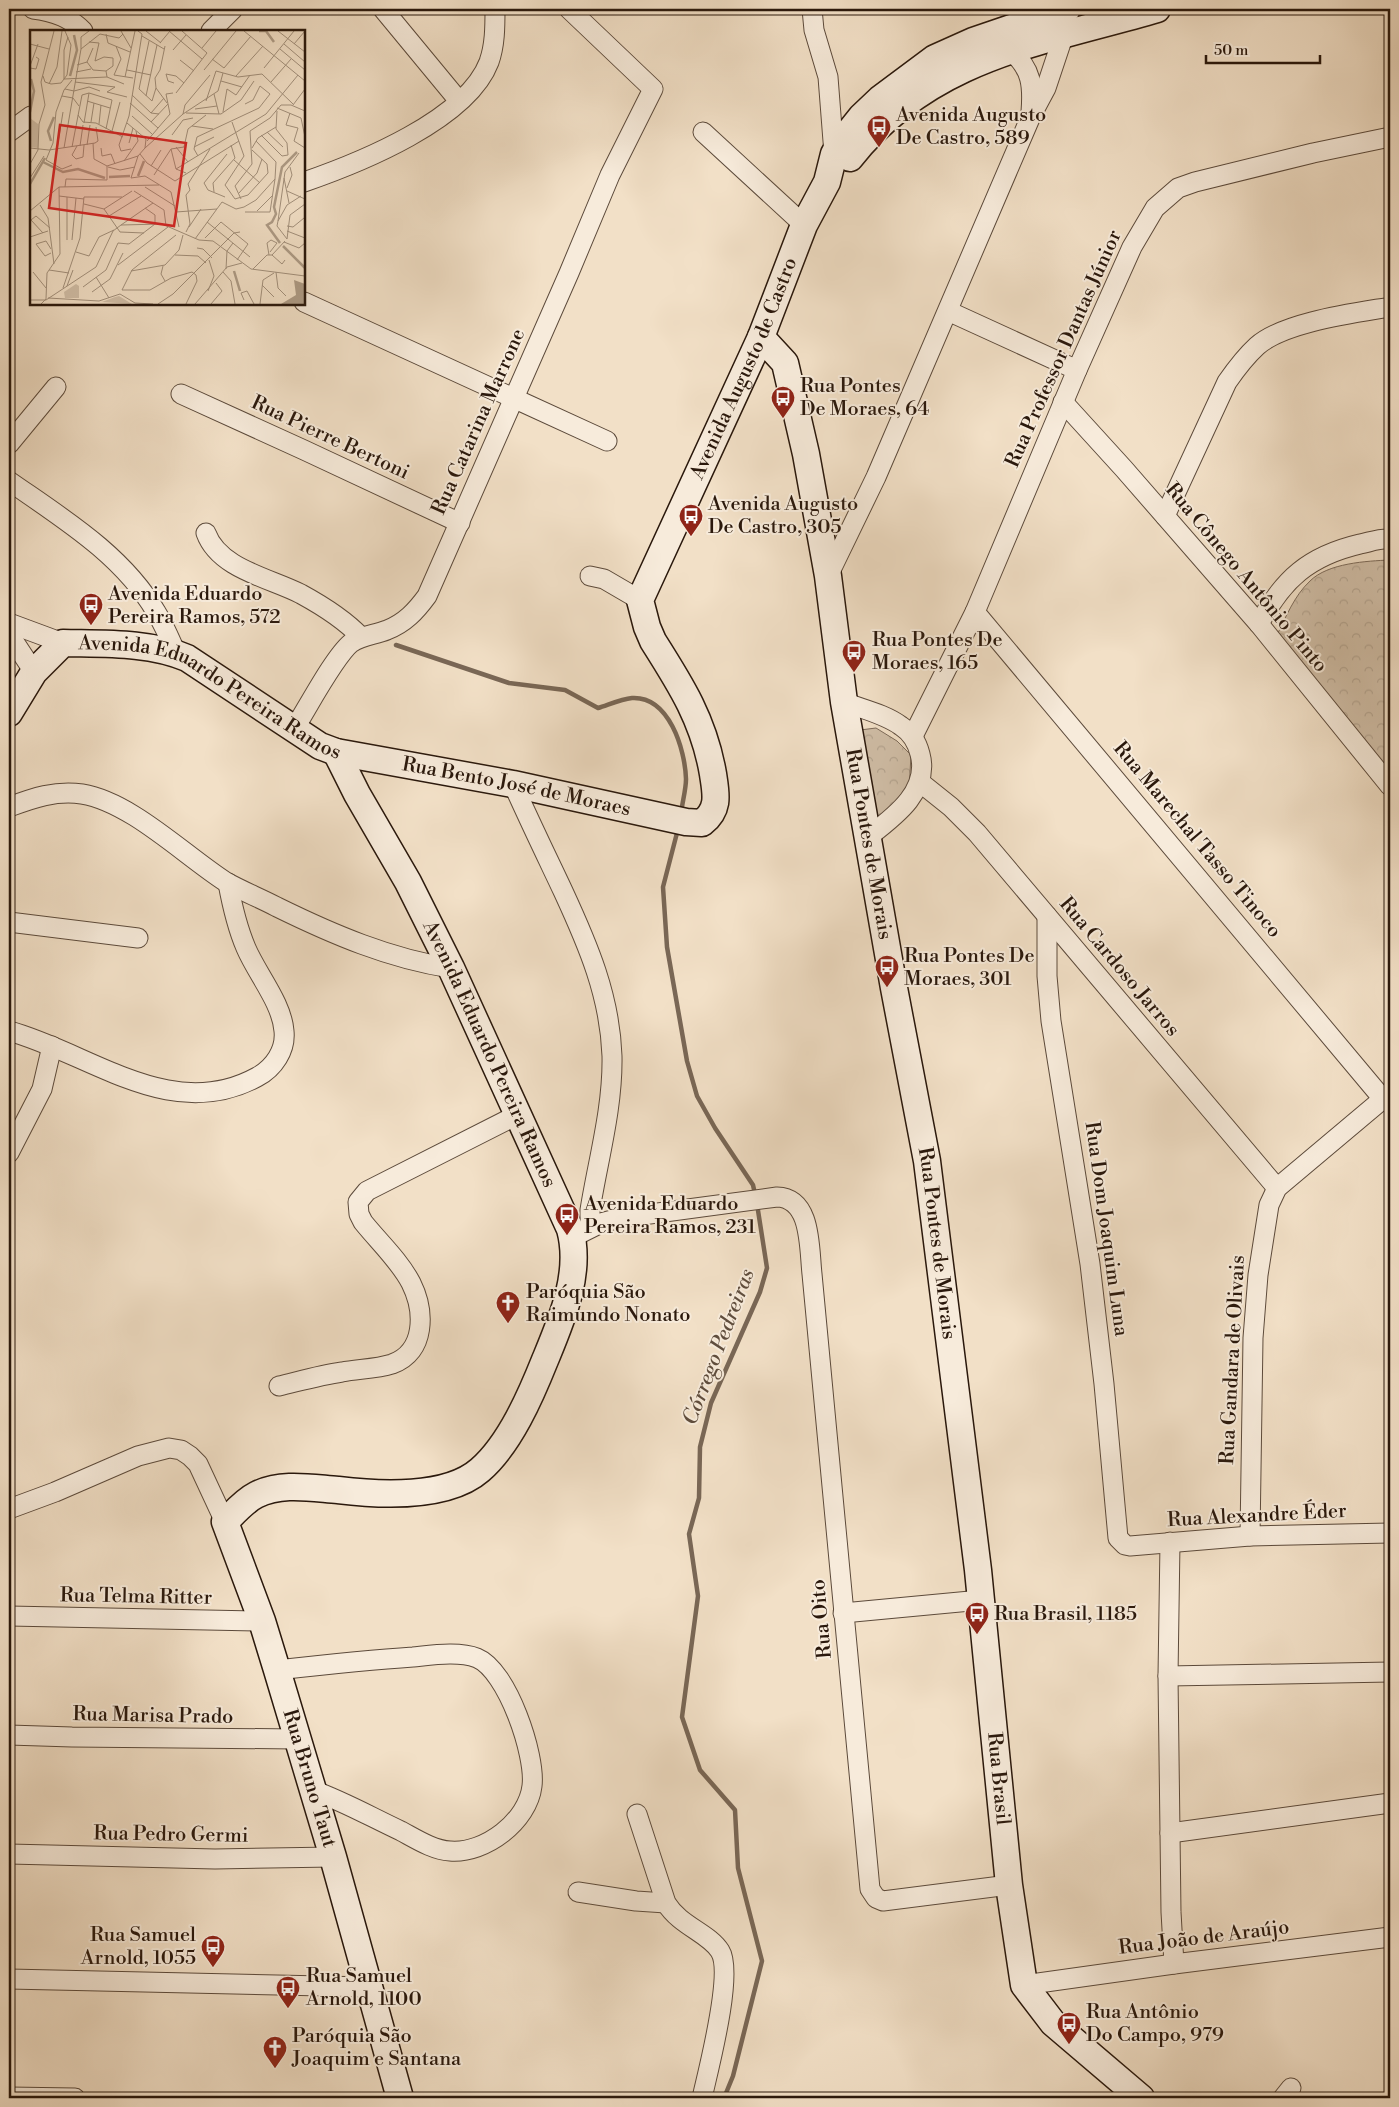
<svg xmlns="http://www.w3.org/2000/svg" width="1399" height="2107" font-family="'Libre Bodoni',serif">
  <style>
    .forest { fill: url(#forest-crowns); stroke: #7d6b5a }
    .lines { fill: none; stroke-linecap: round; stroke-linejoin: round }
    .stream { stroke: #796756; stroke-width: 4.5 }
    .street-casing { stroke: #5c4a3b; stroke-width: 21 }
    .secondary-casing { stroke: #2a180c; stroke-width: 29 }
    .street { stroke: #f7ebdb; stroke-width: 19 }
    .secondary { stroke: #f7ebdb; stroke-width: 26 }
    .labels { text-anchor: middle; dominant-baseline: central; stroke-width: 4; stroke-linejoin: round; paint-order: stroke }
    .poi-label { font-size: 20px; fill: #2a180c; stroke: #f7ebdb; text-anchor: start }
    .street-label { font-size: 20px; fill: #2a180c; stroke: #f7ebdb }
    .water-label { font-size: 21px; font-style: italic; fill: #5f4d3d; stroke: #f7ebdb }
    .inset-river { fill: none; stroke: #ae9c87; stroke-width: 2.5 }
    .inset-road { fill: none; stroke: #a2907c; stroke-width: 1 }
    .view { fill: #d62828; fill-opacity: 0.15; stroke: #d62828; stroke-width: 2.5 }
    .inset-edge { fill: none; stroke: #2a180c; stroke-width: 2.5 }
  </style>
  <defs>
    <pattern id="forest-crowns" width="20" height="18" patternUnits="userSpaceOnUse" patternTransform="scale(1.25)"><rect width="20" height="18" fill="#d0bea7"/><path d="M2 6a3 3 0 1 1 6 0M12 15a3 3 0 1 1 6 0" fill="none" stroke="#b3a38f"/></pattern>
  </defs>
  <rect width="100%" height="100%" fill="#f2e0c7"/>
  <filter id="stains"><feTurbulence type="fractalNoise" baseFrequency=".004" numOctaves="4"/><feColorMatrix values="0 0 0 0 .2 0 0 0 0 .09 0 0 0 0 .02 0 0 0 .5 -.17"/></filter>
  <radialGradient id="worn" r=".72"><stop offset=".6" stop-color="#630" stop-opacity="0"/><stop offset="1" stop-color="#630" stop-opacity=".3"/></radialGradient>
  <g class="forest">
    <path d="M1390,560V774L1276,637C1286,617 1294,596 1310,581C1328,563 1367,561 1390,560Z"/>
    <path d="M876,728L897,741L911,755L909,791L877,818L860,730Z"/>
  </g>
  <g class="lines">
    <g class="stream">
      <path d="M396,645L509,683L565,690L598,708C608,705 621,699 632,698C669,696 685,749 686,779C686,790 682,803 681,814"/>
      <path d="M678,829L663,887L667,947L687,1061L697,1096L715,1128L753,1185L755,1194"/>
      <path d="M724,2098L733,2076L762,1961L738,1868L735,1810L700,1770L682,1717L698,1596L689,1534L699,1498L700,1447L711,1403L760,1292L767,1268L757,1204"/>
    </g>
    <defs>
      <g id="street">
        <path d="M33,9C51,11 70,17 83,31"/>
        <path d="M383,9L459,101"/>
        <path d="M812,9L814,30L828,77L834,154"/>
        <path d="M211,31L233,9"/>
        <path d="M1011,51C1032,69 1033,86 1031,112"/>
        <path d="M9,132L31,116"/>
        <path d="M703,132L804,225"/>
        <path d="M304,182C359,163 467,120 489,62C495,45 495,27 495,9"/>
        <path d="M304,302L607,441"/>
        <path d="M948,311L1077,370"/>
        <path d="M181,394L304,450L460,523"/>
        <path d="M1063,402L1124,469L1259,624L1390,786"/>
        <path d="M9,444L56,387"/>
        <path d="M9,481C62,518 123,555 156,612C164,625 170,639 176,653"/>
        <path d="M1165,516L1227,382C1236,369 1245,357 1257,346C1284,322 1355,313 1390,307"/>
        <path d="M206,533C219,569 270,578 301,594C323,606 344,619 361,637"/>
        <path d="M590,576L604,579L640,600"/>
        <path d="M828,576L876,477L1031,116L1046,88L1064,34"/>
        <path d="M975,612L1383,1099"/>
        <path d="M9,623L63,643"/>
        <path d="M1259,624C1283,579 1309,556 1360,544C1370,542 1380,538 1390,539"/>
        <path d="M9,634L34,672"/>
        <path d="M844,702C862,709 885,714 901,726C912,733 917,742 920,754C930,791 894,817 868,837"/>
        <path d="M294,729C307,709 334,657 351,643C362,635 375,635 387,630C405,623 416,611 427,596L569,273L610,175L653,89L569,9"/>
        <path d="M913,736L975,612L1077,370L1132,247L1155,208L1178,188L1195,182L1313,153L1390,137"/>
        <path d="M921,783L951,807L977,833L1277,1188"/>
        <path d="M513,784C529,820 546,855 563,891C588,945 610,996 612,1056C613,1108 598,1160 590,1210V1228"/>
        <path d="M9,807C33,798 56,790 82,794C131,802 184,855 226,882C242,891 260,898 277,907C332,934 390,959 451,968"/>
        <path d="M1047,916V976L1051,1021L1090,1264L1104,1384L1118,1538L1125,1545L1130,1546L1250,1536L1390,1533"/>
        <path d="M9,922L138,938"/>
        <path d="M9,1031C90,1053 171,1124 257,1077C274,1068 286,1050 284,1031C282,1003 257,974 246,948C237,927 232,905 228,883"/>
        <path d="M9,1153L42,1089L52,1046"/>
        <path d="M573,1237L601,1223L620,1218L777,1197C812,1198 809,1248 812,1274L870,1889L876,1898L883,1901L1009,1885"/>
        <path d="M279,1386C300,1381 321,1375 342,1372C358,1369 376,1369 392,1364C426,1352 425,1311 411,1283C399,1260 379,1242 363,1222L359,1214L358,1202L367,1191L517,1115"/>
        <path d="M9,1509L55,1492L138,1456L169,1448L181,1450L190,1456L198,1464L225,1522"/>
        <path d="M1250,1536L1253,1338L1258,1275L1269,1205L1277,1188L1390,1093"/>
        <path d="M1170,1542L1168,1676L1171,1912L1174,1964"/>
        <path d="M843,1613L981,1600"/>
        <path d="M9,1616L262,1621"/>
        <path d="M277,1670C322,1665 368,1660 413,1657C433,1655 459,1651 477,1658C507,1670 536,1755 532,1786C528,1821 485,1854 450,1851C433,1850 416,1839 401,1831C371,1817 343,1801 312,1790"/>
        <path d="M1168,1676L1390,1672"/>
        <path d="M9,1735L72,1737L297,1739"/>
        <path d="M637,1814L666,1903C680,1926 709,1933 720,1951C734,1973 708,2071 702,2098"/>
        <path d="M1170,1833L1390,1803"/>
        <path d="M9,1854L215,1859L333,1857"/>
        <path d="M578,1892L636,1901L666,1903"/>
        <path d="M9,1979L369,1987"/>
        <path d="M1024,1985L1174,1964L1390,1937"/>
        <path d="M9,2097L75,2098"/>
        <path d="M1283,2098L1291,2088"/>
      </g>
      <g id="secondary">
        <path d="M850,158C930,56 1041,43 1157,9"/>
        <path id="s1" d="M761,337L785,363L806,454L828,576L844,702L894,988L927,1161L978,1570L1009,1885L1024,1985L1053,2023L1141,2098"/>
        <path id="s2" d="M9,713L34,672L63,643C104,644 150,642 187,658L320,746L336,752L513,784L686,822L702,823C720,809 716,794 713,774C704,721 681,685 653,641L647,627L640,600L761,337L804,225L827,182L834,154L845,137L861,117L880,99L935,58L973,41L1067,9"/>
        <path id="s3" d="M336,752L357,794L408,882L451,968L570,1229C582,1273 562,1319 545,1360C531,1395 510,1444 480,1470C447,1499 379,1495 338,1490C311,1488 281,1482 256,1495C244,1501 234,1513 225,1522L262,1621L277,1670L333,1857L400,2098"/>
      </g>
    </defs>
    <use href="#street" class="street-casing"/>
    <use href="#secondary" class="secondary-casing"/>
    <use href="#street" class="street"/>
    <use href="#secondary" class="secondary"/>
  </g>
  <defs>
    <symbol id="bus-pin" viewBox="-11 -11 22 30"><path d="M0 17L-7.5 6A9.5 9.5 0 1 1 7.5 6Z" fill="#8f2418" stroke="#f7ebdb"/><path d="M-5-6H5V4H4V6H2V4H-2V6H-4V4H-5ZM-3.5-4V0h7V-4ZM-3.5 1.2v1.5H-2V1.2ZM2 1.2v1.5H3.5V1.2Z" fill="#fff"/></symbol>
    <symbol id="church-pin" viewBox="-11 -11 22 30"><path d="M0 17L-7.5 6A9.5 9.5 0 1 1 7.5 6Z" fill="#8f2418" stroke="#f7ebdb"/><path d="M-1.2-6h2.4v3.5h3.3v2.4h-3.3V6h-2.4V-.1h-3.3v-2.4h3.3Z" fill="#fff"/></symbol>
  </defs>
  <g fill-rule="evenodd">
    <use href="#bus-pin" x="865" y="113" width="28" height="38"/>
    <use href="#bus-pin" x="769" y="384" width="28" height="38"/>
    <use href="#bus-pin" x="677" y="502" width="28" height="38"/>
    <use href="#bus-pin" x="77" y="591" width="28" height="38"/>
    <use href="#bus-pin" x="840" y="638" width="28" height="38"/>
    <use href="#bus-pin" x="873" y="953" width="28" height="38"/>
    <use href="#bus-pin" x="553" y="1201" width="28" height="38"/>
    <use href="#church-pin" x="494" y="1289" width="28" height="38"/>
    <use href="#bus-pin" x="963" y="1600" width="28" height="38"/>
    <use href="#bus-pin" x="199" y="1933" width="28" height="38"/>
    <use href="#bus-pin" x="274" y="1974" width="28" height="38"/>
    <use href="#bus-pin" x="1055" y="2010" width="28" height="38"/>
    <use href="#church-pin" x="261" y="2034" width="28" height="38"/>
  </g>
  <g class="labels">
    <g class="poi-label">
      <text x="896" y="115">Avenida Augusto<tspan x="896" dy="23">De Castro, 589</tspan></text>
      <text x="800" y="386">Rua Pontes<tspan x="800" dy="23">De Moraes, 64</tspan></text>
      <text x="708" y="504">Avenida Augusto<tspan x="708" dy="23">De Castro, 305</tspan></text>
      <text x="108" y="594">Avenida Eduardo<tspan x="108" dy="23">Pereira Ramos, 572</tspan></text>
      <text x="872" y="640">Rua Pontes De<tspan x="872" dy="23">Moraes, 165</tspan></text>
      <text x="904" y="956">Rua Pontes De<tspan x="904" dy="23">Moraes, 301</tspan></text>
      <text x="584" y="1204">Avenida Eduardo<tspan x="584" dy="23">Pereira Ramos, 231</tspan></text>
      <text x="526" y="1292">Paróquia São<tspan x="526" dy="23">Raimundo Nonato</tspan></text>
      <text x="994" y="1614">Rua Brasil, 1185</text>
      <text x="196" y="1935" text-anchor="end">Rua Samuel<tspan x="196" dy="23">Arnold, 1055</tspan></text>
      <text x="306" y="1976">Rua Samuel<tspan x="306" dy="23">Arnold, 1100</tspan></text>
      <text x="1086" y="2012">Rua Antônio<tspan x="1086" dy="23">Do Campo, 979</tspan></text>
      <text x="292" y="2036">Paróquia São<tspan x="292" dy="23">Joaquim e Santana</tspan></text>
    </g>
    <g class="street-label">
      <text transform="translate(1064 349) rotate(-66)">Rua Professor Dantas Júnior</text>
      <text stroke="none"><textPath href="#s2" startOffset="1262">Avenida Augusto de Castro</textPath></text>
      <text transform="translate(479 422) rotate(-66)">Rua Catarina Marrone</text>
      <text transform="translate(330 438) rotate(25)">Rua Pierre Bertoni</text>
      <text transform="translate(1246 578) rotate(50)">Rua Cônego Antônio Pinto</text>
      <text stroke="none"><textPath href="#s2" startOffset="250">Avenida Eduardo Pereira Ramos</textPath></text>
      <text stroke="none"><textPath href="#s2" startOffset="575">Rua Bento José de Moraes</textPath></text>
      <text transform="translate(1197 840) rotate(50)">Rua Marechal Tasso Tinoco</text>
      <text stroke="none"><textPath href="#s1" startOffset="524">Rua Pontes de Morais</textPath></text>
      <text transform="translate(1119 967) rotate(50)">Rua Cardoso Jarros</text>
      <text stroke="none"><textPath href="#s3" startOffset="339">Avenida Eduardo Pereira Ramos</textPath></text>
      <text transform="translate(1106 1229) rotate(82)">Rua Dom Joaquim Luna</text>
      <text stroke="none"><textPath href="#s1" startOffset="929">Rua Pontes de Morais</textPath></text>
      <text transform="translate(1233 1360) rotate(-87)">Rua Gandara de Olivais</text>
      <text transform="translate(1257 1516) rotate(-3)">Rua Alexandre Éder</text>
      <text transform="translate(136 1597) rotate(1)">Rua Telma Ritter</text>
      <text transform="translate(822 1619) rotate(-95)">Rua Oito</text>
      <text transform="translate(153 1716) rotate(1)">Rua Marisa Prado</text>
      <text stroke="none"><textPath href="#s1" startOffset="1468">Rua Brasil</textPath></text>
      <text stroke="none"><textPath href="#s3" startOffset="1338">Rua Bruno Taut</textPath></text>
      <text transform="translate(171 1835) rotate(1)">Rua Pedro Germi</text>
      <text transform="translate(1204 1938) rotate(-7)">Rua João de Araújo</text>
    </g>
    <g class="water-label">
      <text transform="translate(719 1347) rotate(-69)">Córrego Pedreiras</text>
    </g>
  </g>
  <g transform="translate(30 30)">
    <rect width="275" height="275" fill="#f2e0c7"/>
    <path d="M0,88L8,94V118L0,117Z" fill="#d0bea7"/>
    <path d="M46,254L49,256V268H35L34,262ZM89,266L102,274L72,272L85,267Z" fill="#d0bea7"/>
    <path d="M264,250L275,254V274H251L266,265Z" fill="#ae9c87"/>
    <path class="inset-river" d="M229,1H236L244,12M40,46L47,20L44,5M0,82L4,61L1,49M21,111L18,101L24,87M13,132L33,142L48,139L75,148M108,146L114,131M79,147L100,146M0,154L15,128M250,213L237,195L242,192L246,184L244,177L252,137L267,122M253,216L275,238M204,241L210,261"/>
    <path class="inset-road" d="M91,1L101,18M116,1L131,13M139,1L172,29M214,1L275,51M248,1L275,22M76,4L78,13L100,22M112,6L134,19M38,7L34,20V49L77,47M119,11L109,59L122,71L126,58M59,12L69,13L65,31L74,27L83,28V36L76,41L77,47L94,54M130,13L140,1M0,14L19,19M254,14L275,32M264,14L275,1M86,16L91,29L84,45L103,48M135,16L130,40L125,48L126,58L137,73M172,18L186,1M51,19V7L59,1M250,19L275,40M143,20L156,5M182,29L194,38L221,6M150,30L164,41M57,32L63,18M47,35L57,32L63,40L76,41M0,36L8,14M0,38L6,39L9,29L6,27M234,38L264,1M97,40L121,45M174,40L206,1M46,42L61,39M13,46L15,52L21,54L31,53L37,45L41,15L35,1M206,46L233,16M95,47L105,1M191,51L212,57M45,52L85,57L77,62L97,67M241,52L261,29M144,53L138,51L136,44L146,46L154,53M19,54L27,37L32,1M35,59L44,61L59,57L70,61M146,63L177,23L152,1M184,64L189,84M102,65L121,83L129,84M32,66L43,68L49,76M116,66L127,15M57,71L80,78M176,71L186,41L208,47L232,44L263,74M100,73L128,98M263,75L275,59M247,78L271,88L275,107M165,79L187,76M193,82L197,59L206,65L220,45M121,83L134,68M156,83L191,84L211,70L224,51M260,83L256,95L268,98L264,111L275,118M153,84L155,75L180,45M48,85L53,92L66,93L93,107M102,86L122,104M61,92L64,73M121,92L138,74M202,92L214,126L195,155L205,169L218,165L238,143L237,134L222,120M54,93L59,63M97,93L116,109M69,94L71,75M162,96L183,99M82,101L90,72M237,102L253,117M142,105L153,90L163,88M231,105L252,126L258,125L257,113L246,99L247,81M117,111L140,84L136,64L143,63M63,113L64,129L77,136L108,126L115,118L116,109M99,113L103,98M57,115L60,95M47,116L42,125L46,129L53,127L54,115M50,116L53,95M42,117L52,65L59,63L82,70L76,99M146,117L158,132M164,117L184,107M0,118L19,120L65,113L68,111L66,97M34,118L51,19L70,4L89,8L93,4M71,118L72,126L81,124L85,134M115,118L153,84L188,61L193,43M222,118L228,108L246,97M27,119L33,82M101,119L91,121L89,115L99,86L112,4L108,1M141,119L154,117L158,99L176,85M141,119L146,139L156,143M110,124L117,133L145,151L209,111M108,126L101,148L115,146L141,162L149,197M168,126L164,119L167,107L229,78L240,64L230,56L223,70L215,74M204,130L230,153M94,131L108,111L106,101M0,134L8,120L9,94L15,75L11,52L24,1M42,135L32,139L16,130L23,113L26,82L34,60L42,50M121,136L131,120M78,137L90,140L105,137M146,139L236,84L268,45M124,145L141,119M0,148L14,126M254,148L259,173M29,157L129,155M35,157L36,149L77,150V136M115,157L145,176M257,158L262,145L260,137M104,161L134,180L136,196M257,161L275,169M184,162L183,153L205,128L201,115M209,163L227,143L232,129M29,166L54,169M195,167L178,160L174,153L197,124M211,169L205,156L222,134L220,101L240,88L251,75H261L275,81M192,172L206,179L214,177L226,170L245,149L246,132L226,111M54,174L74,179M10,175L18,188L24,234M74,179L90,202L114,203M74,179L102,161M0,181L29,157M227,181L243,165M146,182L187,179M215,182H240L245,149M79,186L111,166M248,191L255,142L269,123M177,192L220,227M91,195L123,173M257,196L263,197L274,188M159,197L171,179M257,201L275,208M156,202L160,194L156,165L160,160L158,154L180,119M13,203L1,190L6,186L20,198M0,207L18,201M175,208L191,192L218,214L207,230M165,209L192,172M257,209L247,196L248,191L257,175L271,166M257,209L260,185L275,174M37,210V167M42,210L46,168M254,212L269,218L275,213M167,218L173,219L182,228M21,219L16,211L6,214L15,226L21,223M46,222L59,226L69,207L84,200M145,225L168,226L176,233M239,225L237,213L241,210L247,213L240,222M242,225L255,211M88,235L138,197M133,236L131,244L135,251M196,239L197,221L203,213M223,239L237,225H242L252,234L255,230M19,240L39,243M101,241L135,235L149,220L153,205M3,242L16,258M193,242L201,251L205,274M246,242L248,258L256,266M66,247L79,268M232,255L244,267M37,256L43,240M53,257L76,240L88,213L99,214L125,194V185L115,178M33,258L50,208L54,167H92M92,260H120L141,248L162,242L166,245L167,251L156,274M92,260L102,240L146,205M178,261L184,246L179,230M62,262L80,249L93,223M18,268L69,271L90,264L105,273L123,274M0,270H16L66,237L83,201L91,195L132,194L169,210L183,211L221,239L275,246M214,270L211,263L217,261L224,274M11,274L16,269L17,243L30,224L29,157M128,274L143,264L204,203L210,202M165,274L197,237L212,233M181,274L192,261L186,253M230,274L233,250L244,243"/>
    <path class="view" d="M30,95L156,113L144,196L19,178Z"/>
    <rect width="275" height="275" class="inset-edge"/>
  </g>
  <rect width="1399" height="2107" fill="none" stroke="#f2e0c7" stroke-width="30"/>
  <rect x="10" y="10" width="1379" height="2087" fill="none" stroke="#2a180c" stroke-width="2.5"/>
  <rect x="15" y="15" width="1369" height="2077" fill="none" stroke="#2a180c"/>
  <path d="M1206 55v8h114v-8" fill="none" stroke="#2a180c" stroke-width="2.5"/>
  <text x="1214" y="55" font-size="15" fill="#2a180c" stroke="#f7ebdb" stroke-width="4" paint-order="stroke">50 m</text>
  <rect width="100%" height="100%" filter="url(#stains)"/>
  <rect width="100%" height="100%" fill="url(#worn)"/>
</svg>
